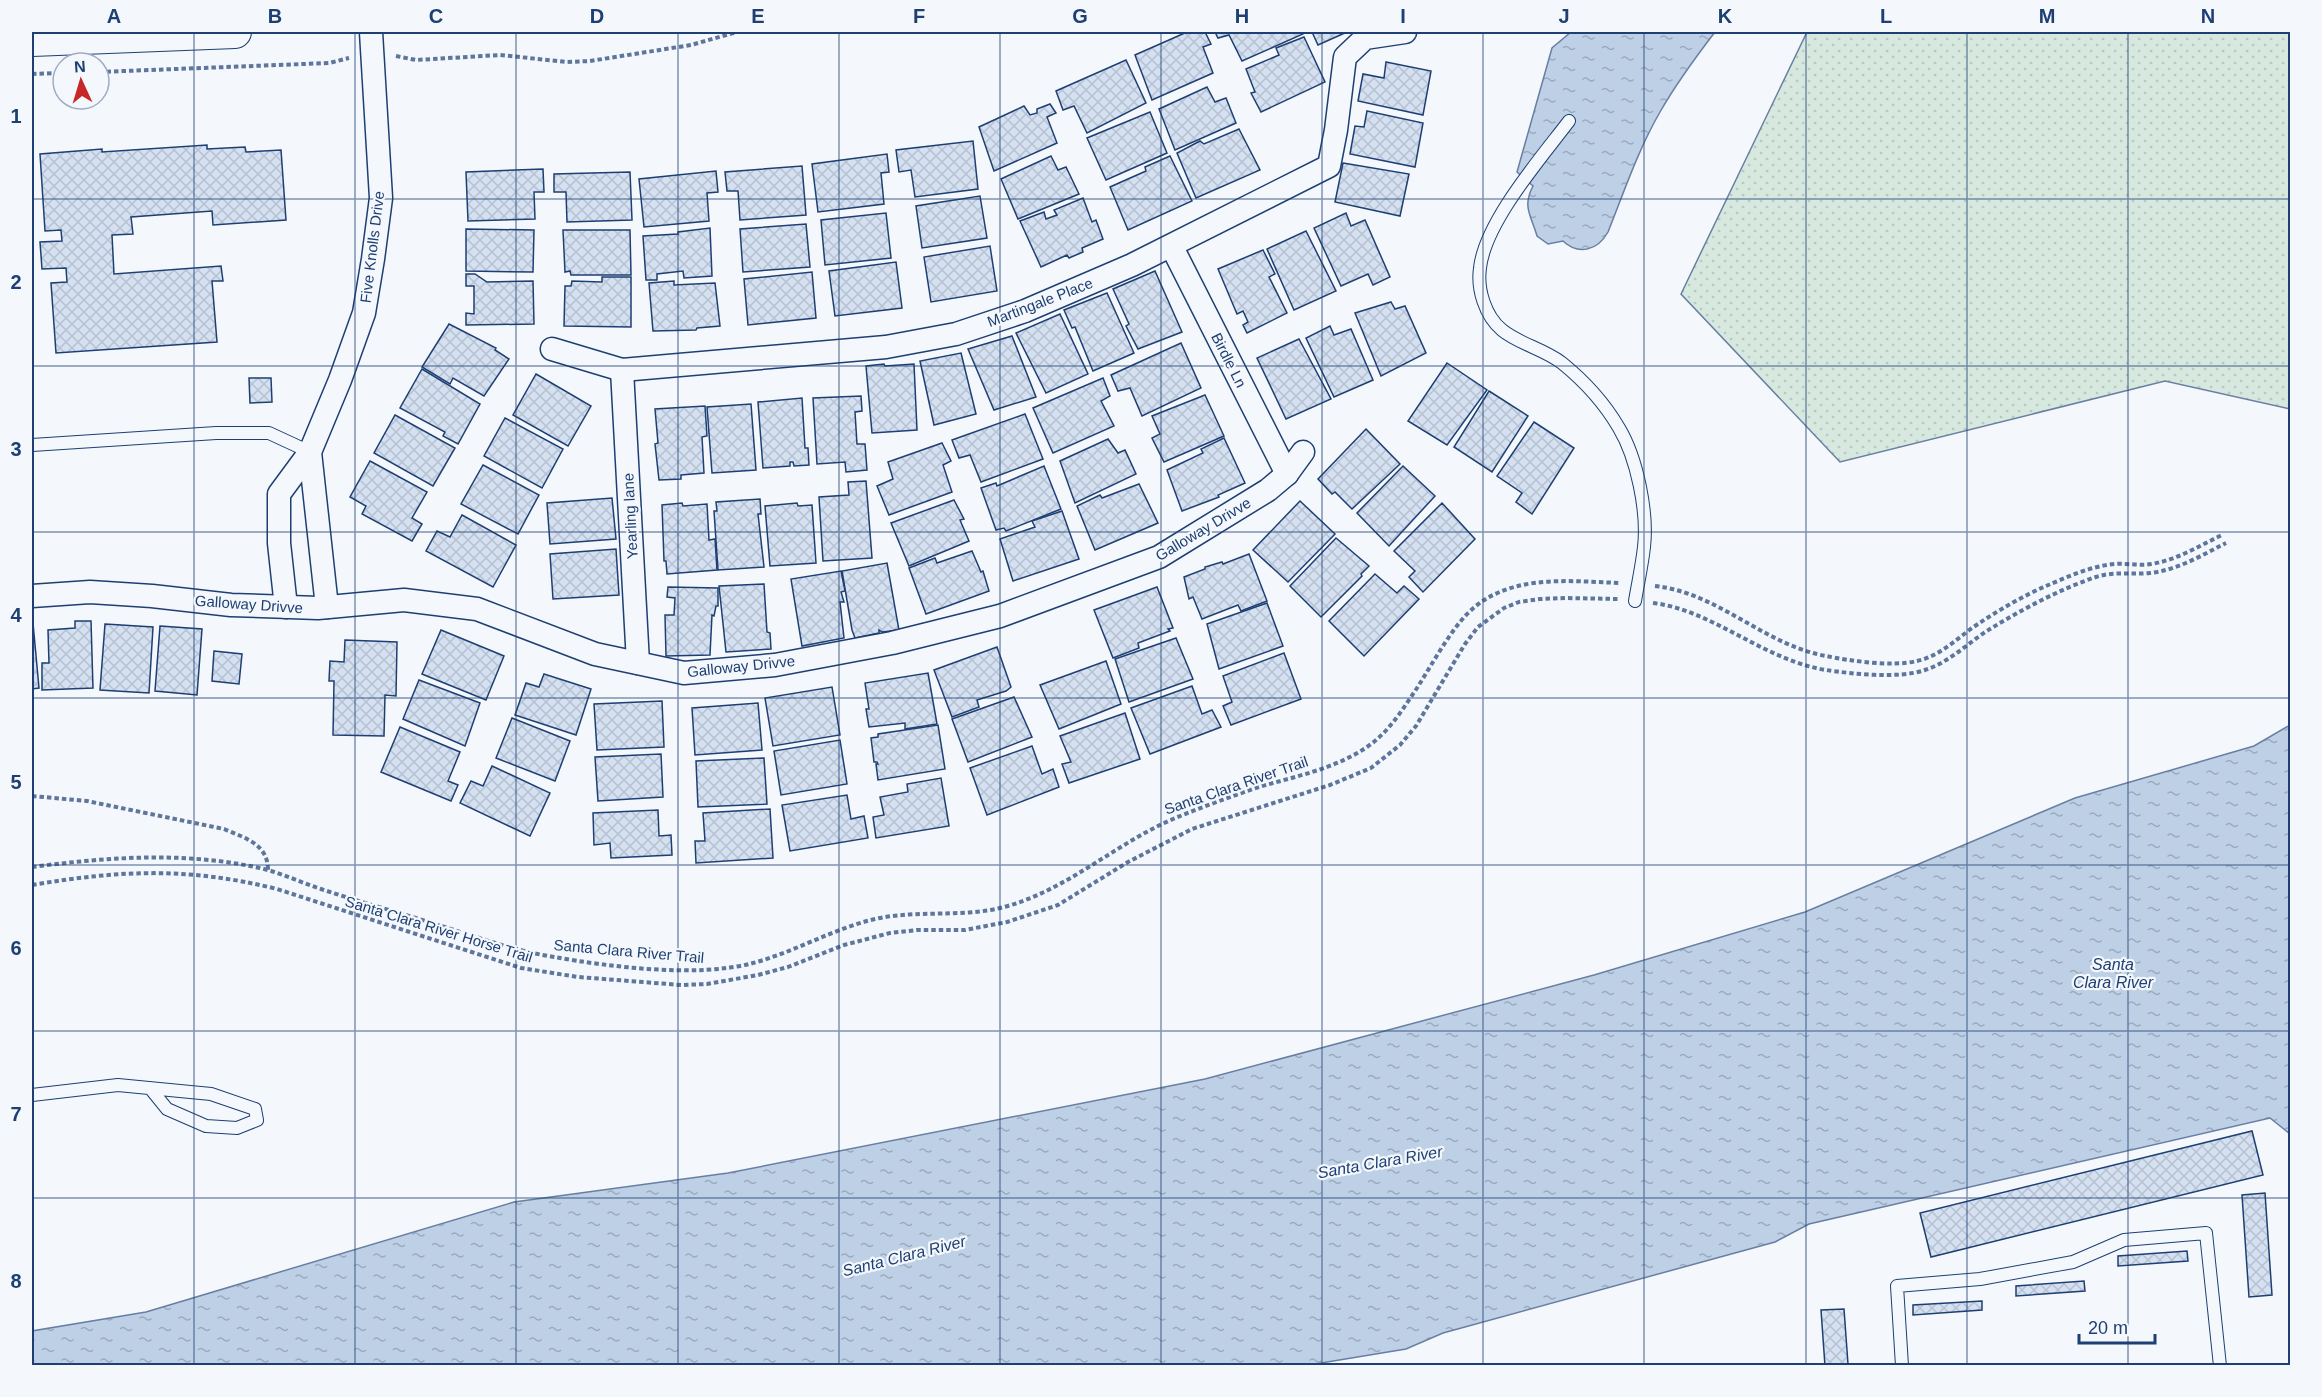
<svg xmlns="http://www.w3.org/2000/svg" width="2322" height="1397" font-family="Helvetica,sans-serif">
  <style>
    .grass { fill: url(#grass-dots); stroke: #687fa3; stroke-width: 1.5 }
    .water { fill: url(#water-ripples); stroke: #687fa3; stroke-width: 1.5 }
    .building { fill: url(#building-cross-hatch); stroke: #1d3f73; stroke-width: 1.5 }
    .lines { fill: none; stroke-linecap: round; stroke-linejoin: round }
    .lane-casing { stroke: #1d3f73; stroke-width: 14 }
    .street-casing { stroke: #1d3f73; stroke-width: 25 }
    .secondary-casing { stroke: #1d3f73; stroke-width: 34 }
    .path { stroke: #5e769c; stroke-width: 4; stroke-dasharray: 4.5 3; stroke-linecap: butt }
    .lane { stroke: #f4f7fb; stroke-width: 12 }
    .street { stroke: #f4f7fb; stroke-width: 22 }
    .secondary { stroke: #f4f7fb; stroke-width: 32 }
    .grid { fill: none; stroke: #1d3f73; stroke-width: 1.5; stroke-opacity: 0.55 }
    .labels { text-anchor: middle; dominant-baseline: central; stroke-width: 4.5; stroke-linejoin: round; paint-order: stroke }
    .street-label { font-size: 15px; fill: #1d3f73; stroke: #f4f7fb }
    .water-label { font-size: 16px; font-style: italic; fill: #1d3f73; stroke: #f4f7fb }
    .neatline { fill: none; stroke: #1d3f73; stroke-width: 2 }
    .grid-label { font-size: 20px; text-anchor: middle; font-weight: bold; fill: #1d3f73 }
  </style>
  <defs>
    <pattern id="grass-dots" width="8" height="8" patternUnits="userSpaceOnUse" patternTransform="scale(1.5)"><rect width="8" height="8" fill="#d7e8df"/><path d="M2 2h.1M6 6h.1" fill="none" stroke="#b8c8c3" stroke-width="1.8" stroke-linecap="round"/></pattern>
    <pattern id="water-ripples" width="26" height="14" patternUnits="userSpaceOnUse" patternTransform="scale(1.5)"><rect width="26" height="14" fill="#bed0e5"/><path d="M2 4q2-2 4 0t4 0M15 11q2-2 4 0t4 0" fill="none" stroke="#9aaabe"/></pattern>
    <pattern id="building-cross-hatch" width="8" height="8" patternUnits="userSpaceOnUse" patternTransform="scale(1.5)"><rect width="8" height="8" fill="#d5e0f0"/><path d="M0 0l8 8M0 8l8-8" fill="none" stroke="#b6c1d1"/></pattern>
  </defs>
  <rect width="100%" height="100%" fill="#f4f7fb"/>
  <path class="grass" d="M1807,32H2290V409L2165,381L1840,462L1681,294Z"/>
  <g class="water">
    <path d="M1571,32H1715C1695,58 1676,84 1660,112C1638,150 1624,192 1608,232C1598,250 1579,256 1563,241L1548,244L1537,236C1531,215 1522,207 1533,186L1517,172L1552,48Z"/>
    <path d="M2290,725V1134L2270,1118L1809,1224L1775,1242L1443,1333L1406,1349L1309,1365H32V1331L146,1312L514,1202L728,1173L1205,1079L1594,975L1805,912L2075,798L2254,746Z"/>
  </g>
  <g class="building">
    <path d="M1187,32H1205L1211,44L1203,47L1213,73L1152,100L1135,55Z"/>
    <path d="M1215,32H1302L1303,34L1242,61L1229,35L1218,38Z"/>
    <path d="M1312,32H1347L1318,45Z"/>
    <path d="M1304,37L1325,82L1261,112L1251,93L1255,92L1246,69L1279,55L1276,48Z"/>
    <path d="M1126,60L1146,103L1087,133L1074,106L1063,110L1056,91Z"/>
    <path d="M1386,62L1431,71L1423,115L1358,101L1363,74L1384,78Z"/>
    <path d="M1207,87L1215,102L1226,98L1236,123L1175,150L1159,109Z"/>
    <path d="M1050,104L1056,113L1047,117L1057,143L994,171L979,127L1024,106L1030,115L1037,113V109Z"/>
    <path d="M1367,111L1423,123L1415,167L1350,154L1355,126L1364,127Z"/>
    <path d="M1150,112L1167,153L1106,180L1087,138Z"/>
    <path d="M1239,129L1260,170L1196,198L1177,153L1200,141L1204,144Z"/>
    <path d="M973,141L978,189L915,197L911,170L899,172L896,150Z"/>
    <path d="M207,145V149L245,147L246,152L281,150L286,220L213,225L212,211L131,217L133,234L112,235L114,274L221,266L223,281H212L217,342L56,353L51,283L67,282L66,268L42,269L40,242L62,241L61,230L45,231L40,154L102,149V152Z"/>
    <path d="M887,154L889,172L881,173L884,204L818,212L812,164Z"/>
    <path d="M1051,156L1058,170L1066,167L1079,194L1018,219L1001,179Z"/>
    <path d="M1170,156L1192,201L1128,230L1110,187L1146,171L1145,167Z"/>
    <path d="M1343,163L1409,174L1400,216L1335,202Z"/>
    <path d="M802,166L806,215L740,220L738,191H727L725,172Z"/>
    <path d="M543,169L544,192H534L535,219L468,221L466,172Z"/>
    <path d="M716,171L718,192L707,193L709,221L644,227L639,179Z"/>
    <path d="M630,172L632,220L567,222L566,192H554V174Z"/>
    <path d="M980,196L987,238L922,248L916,206Z"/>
    <path d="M1083,198L1092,222L1096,220L1103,239L1082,248L1083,252L1069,258L1067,255L1041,267L1020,221L1044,212L1046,219L1057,215L1054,210Z"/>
    <path d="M886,213L891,258L825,265L821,220Z"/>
    <path d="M1346,213L1351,226L1365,220L1390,277L1373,285L1368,274L1341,286L1314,228Z"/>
    <path d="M806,224L810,267L743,272L740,229Z"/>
    <path d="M710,228L712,276L684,278L683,271L657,274V280H646L643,236L678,234V232Z"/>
    <path d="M466,229L534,230L533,272L466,271Z"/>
    <path d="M563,230H630L631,275H571L570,271L565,272Z"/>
    <path d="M1306,231L1336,291L1294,310L1267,249Z"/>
    <path d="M990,246L997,291L931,302L924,257Z"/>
    <path d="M1263,250L1275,274L1269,277L1287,313L1247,333L1243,325L1248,322L1243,311L1237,314L1218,269Z"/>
    <path d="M896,262L902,308L835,316L829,271Z"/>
    <path d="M1155,271L1182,332L1138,349L1126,326L1129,324L1113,289Z"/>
    <path d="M812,272L816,318L748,325L744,279Z"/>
    <path d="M466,274H475L487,282L533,281L534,324L466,325V313L474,314V286H466Z"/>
    <path d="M602,277H631V327L564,326L565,286H571L572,281L602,282Z"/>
    <path d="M674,281V285L715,283L720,326L697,328L696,330L653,331L649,283Z"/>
    <path d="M1107,293L1134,353L1093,371L1075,327L1072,328L1064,310Z"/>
    <path d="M1391,302L1395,309L1405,306L1426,353L1381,376L1355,313Z"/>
    <path d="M1060,314L1088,374L1046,393L1016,333Z"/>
    <path d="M449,324L496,348L495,350L509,359L484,396L453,378L450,384L422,367Z"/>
    <path d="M1330,326L1334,335L1351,329L1373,380L1334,397L1306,338Z"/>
    <path d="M1012,336L1036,397L994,410L968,349Z"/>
    <path d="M1299,339L1331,399L1286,419L1257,358Z"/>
    <path d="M1181,343L1201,388L1142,416L1130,388L1118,391L1111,375Z"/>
    <path d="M961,353L976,414L934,425L920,361Z"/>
    <path d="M1447,363L1487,390L1447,445L1408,421Z"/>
    <path d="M884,364L885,366L914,364L917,430L872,433L866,366Z"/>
    <path d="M422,369L480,404L458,444L443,436L445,432L400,408Z"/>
    <path d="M536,374L591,406L568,446L513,415Z"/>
    <path d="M249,378H271L272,402L250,403Z"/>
    <path d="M1103,378L1110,396L1101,401L1114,426L1053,453L1033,408Z"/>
    <path d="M1489,391L1528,416L1492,472L1454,447Z"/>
    <path d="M1205,395L1224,436L1164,462L1152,438L1160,434L1152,416Z"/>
    <path d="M861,396L862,411L855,412L857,444H865L867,470L846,472L845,462L817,464L813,398Z"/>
    <path d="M802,398L805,448H808L809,465L794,466L793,462H790V466L763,468L758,402Z"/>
    <path d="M751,404L756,470L712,473L707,407Z"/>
    <path d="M705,406L707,436L702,437L704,473L681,475V479L659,480L655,444L658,443L655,409Z"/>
    <path d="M1025,414L1043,459L981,482L970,455L959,458L952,440Z"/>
    <path d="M395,415L455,448L433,486L374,453Z"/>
    <path d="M505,418L563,449L542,488L484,456Z"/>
    <path d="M1534,422L1574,448L1532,514L1516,502L1522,493L1497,476Z"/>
    <path d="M1366,429L1400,464L1352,509L1335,492L1332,494L1318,479Z"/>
    <path d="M1224,438L1245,483L1218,495L1219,497L1182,511L1167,470L1203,453L1201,449Z"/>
    <path d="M1108,439L1118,453L1125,450L1136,474L1075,503L1060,461Z"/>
    <path d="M942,443L951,461L943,465L952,492L889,515L877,486L893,479L888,462Z"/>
    <path d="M370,461L427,492L412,518L422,524L412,541L362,514L366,506L350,497Z"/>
    <path d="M483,465L539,495L518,534L461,504Z"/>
    <path d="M1044,466L1061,509L1006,531L1004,528L996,530L981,488L996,483L997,486Z"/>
    <path d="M1403,466L1435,496L1389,546L1357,513Z"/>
    <path d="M866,481L872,558L823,561L819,497L849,495L848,482Z"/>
    <path d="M1139,484L1158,523L1095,550L1077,506L1100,495L1102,498Z"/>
    <path d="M612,498L616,539L550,544L547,503Z"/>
    <path d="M760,499L761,514H758L764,567L718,570L714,511H717L716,502Z"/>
    <path d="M954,500L964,519L960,520L969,541L909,566L891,523Z"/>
    <path d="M1300,501L1335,534L1288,582L1253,550Z"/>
    <path d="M682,503L683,506L707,504L709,540L715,539L717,570L667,574L666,561H664L662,505Z"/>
    <path d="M797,503L798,506L812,505L816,563L770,566L765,506Z"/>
    <path d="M1442,503L1475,539L1423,592L1409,577L1415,571L1394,551Z"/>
    <path d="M1062,511L1079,559L1013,581L1000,539L1035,527L1032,521Z"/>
    <path d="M462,515L516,545L493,587L426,551L437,531L450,537Z"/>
    <path d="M1336,538L1369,566L1361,574L1362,576L1321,617L1290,586Z"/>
    <path d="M616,549L619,595L553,599L550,554Z"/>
    <path d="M972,551L981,572L983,571L989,591L926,614L909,568L935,558L937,563Z"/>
    <path d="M1249,554L1267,601L1241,611L1238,605L1202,619L1193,597L1189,599L1184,577L1205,569V567L1222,562L1223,564Z"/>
    <path d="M887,563L899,630L882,632L879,630V633L855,638L852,630L842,571Z"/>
    <path d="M841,571L845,591L841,592L844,602H840L844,638L802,646L791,579Z"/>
    <path d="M1375,574L1397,593L1404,586L1419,599L1364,656L1329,621Z"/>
    <path d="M764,584L767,632L770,633L771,649L726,652L719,586Z"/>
    <path d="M668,587L718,588V606H716L714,616L712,615L710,655L666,656L665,615H674L675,598L667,597Z"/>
    <path d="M1157,587L1173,628L1168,629L1170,631L1138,643L1139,648L1113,658L1094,610Z"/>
    <path d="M1267,603L1283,646L1219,669L1207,624Z"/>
    <path d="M75,621H91L93,688L42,690V663H49L48,630L75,628Z"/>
    <path d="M32,623H33L39,688L32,689Z"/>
    <path d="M105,624L153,627L149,693L100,690Z"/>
    <path d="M160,626L202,629L197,695L155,691Z"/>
    <path d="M441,630L504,656L486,700L422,674Z"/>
    <path d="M1176,638L1193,679L1129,702L1115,659Z"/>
    <path d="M345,640L397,642L396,696L385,695L384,736L333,735L334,681H329L330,661L344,662Z"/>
    <path d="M997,647L1011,687L1006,691L977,700L979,707L952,717L934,670Z"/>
    <path d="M214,651L242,654L239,684L212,681Z"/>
    <path d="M1284,653L1301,699L1231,725L1223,706L1232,702L1223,676Z"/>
    <path d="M1106,661L1121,704L1059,729L1040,685Z"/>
    <path d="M928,673L937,724L905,729V723L869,727L866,709H869L865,683Z"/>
    <path d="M544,674L591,689L576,735L515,715L526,683L539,687Z"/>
    <path d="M419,680L480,703L465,746L403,719Z"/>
    <path d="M1192,686L1202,714L1212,710L1221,727L1150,754L1131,708Z"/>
    <path d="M832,687L840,735L773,746L765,698Z"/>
    <path d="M1014,697L1032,737L968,762L952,719Z"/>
    <path d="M662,701L664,747L597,750L594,704Z"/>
    <path d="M758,703L762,750L695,755L692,708Z"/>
    <path d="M1125,713L1140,759L1069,783L1062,764L1071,762L1060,736Z"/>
    <path d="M512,718L570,741L555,781L496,758Z"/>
    <path d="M938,725L945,769L878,780L876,764H878L877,762H874L871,738L878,737V734Z"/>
    <path d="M400,727L460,752L448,781L458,785L451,801L381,772Z"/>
    <path d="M840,740L847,784L781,795L774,751Z"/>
    <path d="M1032,746L1042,774L1053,769L1059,787L987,815L970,768Z"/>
    <path d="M661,754L663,797L598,801L595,757Z"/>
    <path d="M764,758L767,804L698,807L696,761Z"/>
    <path d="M492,766L550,793L530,836L460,803L471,781L483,786Z"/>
    <path d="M941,778L949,826L876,838L873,817L884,815L880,797L908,792L907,784Z"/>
    <path d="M847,795L851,819L864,816L868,838L790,851L782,805Z"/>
    <path d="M770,809L773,858L696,863L695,841H705L703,813Z"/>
    <path d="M658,810L659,836L671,835L672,855L611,858L610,843L594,845L593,813Z"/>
    <path d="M2252,1131L2263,1175L1931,1257L1920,1213Z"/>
    <path d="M2265,1193L2272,1295L2249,1297L2242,1195Z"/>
    <path d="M2187,1251L2188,1261L2118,1266V1256Z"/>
    <path d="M2084,1281L2085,1291L2016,1296V1286Z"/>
    <path d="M1982,1301V1310L1913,1315V1305Z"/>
    <path d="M1844,1309L1848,1364L1825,1366L1821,1310Z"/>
  </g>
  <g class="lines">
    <defs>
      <g id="lane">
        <path d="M1569,121C1541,158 1485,222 1480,268C1477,289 1485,316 1502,330C1519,344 1544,349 1562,363C1583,380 1605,404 1619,428C1637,458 1648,512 1644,547C1642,565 1638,583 1635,601"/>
        <path d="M32,445L216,433H269L310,452"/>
        <path d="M32,1095L118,1085L211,1094L255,1109L257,1120L237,1128L206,1126L167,1109L150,1088"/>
        <path d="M1902,1366L1897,1286L1980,1279L2073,1262L2124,1240L2206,1233L2220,1366"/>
      </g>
      <g id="street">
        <path d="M1172,247L1287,474"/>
        <path d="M552,349L622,370L886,347L956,334L1025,311L1132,265L1329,166L1336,130L1345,57L1365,38L1405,32"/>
        <path d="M622,370L638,663"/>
        <path d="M310,452L327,607"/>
        <path d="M32,596L90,592L152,596L231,605L318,608L404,600L477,609L595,654L684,673L775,665L892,643L1000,616L1159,557L1268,490L1287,474L1303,452"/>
        <path d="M286,607L279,543V494L310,452L340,380L364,313L373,259L381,198L371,32"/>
      </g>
      <path id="secondary" d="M32,40L235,32"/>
    </defs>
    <use href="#lane" class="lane-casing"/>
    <use href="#street" class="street-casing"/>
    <use href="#secondary" class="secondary-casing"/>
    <g class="path">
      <path d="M396,56L416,60L500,55L567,62L590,61L691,45L737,32"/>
      <path d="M99,72L329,63L349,58"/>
      <path d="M32,74L63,73"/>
      <path d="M1655,586C1719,593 1764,645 1826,656C1851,661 1892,667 1917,661C1941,656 1958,637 1978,624C1999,610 2023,596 2046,586C2067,577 2091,566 2115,564C2127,563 2139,566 2151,564C2177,560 2199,546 2222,535"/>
      <path d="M1653,603C1713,610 1763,660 1826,670C1853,674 1899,679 1925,670C1950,662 1969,642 1990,629C2023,609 2060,589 2096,577C2114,571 2132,575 2150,573C2178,570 2202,555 2226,543"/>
      <path d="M32,796L87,801L224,829C245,838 268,844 268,870"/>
      <path d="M32,867C110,857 187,851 264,869C284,874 302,883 321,889C357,901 393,911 429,922C471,935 511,950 554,957C611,967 698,978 753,963C795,952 832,929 875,919C915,910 956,917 996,909C1063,894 1111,846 1173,819C1202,807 1232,796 1262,786C1298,776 1336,768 1367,747C1389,732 1403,709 1417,688C1431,666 1444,642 1460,622C1500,572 1564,581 1621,583"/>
      <path d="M32,885C121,870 188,867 277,889L521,968L578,977L681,985L707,984L758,975L788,967L844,945L890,933L917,930H965L1007,922L1058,905L1128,862L1192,829L1330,785L1371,768L1400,745L1416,726L1465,644L1478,627L1504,608L1519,602L1540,599L1565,598L1618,599"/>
    </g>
    <use href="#lane" class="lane"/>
    <use href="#street" class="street"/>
    <use href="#secondary" class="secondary"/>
  </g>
  <path class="grid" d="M194,32V1366M355,32V1366M516,32V1366M678,32V1366M839,32V1366M1000,32V1366M1161,32V1366M1322,32V1366M1483,32V1366M1644,32V1366M1806,32V1366M1967,32V1366M2128,32V1366M32,199H2290M32,366H2290M32,532H2290M32,698H2290M32,865H2290M32,1031H2290M32,1198H2290"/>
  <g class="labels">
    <g class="street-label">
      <text transform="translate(372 247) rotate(-83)">Five Knolls Drive</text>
      <text transform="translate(1040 302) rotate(-21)">Martingale Place</text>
      <text transform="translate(1229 360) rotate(63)">Birdle Ln</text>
      <text transform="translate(630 516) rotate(-93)">Yearling lane</text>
      <text transform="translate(1203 529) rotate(-31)">Galloway Drivve</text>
      <text transform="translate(249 604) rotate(4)">Galloway Drivve</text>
      <text transform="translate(741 666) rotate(-6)">Galloway Drivve</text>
      <text transform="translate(1236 785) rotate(-19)">Santa Clara River Trail</text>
      <text transform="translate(439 929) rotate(17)">Santa Clara River Horse Trail</text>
      <text transform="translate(629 951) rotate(5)">Santa Clara River Trail</text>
    </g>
    <g class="water-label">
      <text x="2113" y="964">Santa<tspan x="2113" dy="18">Clara River</tspan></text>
      <text transform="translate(1380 1162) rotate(-10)">Santa Clara River</text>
      <text transform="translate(904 1256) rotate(-14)">Santa Clara River</text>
    </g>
  </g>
  <rect width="2322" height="1397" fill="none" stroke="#f4f7fb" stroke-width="66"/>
  <g transform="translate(81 81) rotate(356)"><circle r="28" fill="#f4f7fb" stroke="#9eadc5" stroke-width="1.5"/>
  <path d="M0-4.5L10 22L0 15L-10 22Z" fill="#c62828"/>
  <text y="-9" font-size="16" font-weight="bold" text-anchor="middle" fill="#1d3f73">N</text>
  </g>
  <path d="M2079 1334v9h76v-9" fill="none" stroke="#1d3f73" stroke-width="3"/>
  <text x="2088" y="1334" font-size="18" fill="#1d3f73" stroke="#f4f7fb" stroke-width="4.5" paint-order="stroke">20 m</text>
  <rect x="33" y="33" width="2256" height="1331" class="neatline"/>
  <g class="grid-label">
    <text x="114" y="23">A</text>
    <text x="275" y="23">B</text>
    <text x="436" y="23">C</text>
    <text x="597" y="23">D</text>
    <text x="758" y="23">E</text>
    <text x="919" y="23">F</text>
    <text x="1080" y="23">G</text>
    <text x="1242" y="23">H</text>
    <text x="1403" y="23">I</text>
    <text x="1564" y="23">J</text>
    <text x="1725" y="23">K</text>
    <text x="1886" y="23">L</text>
    <text x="2047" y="23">M</text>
    <text x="2208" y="23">N</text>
    <text x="16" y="123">1</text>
    <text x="16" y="289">2</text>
    <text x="16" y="456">3</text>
    <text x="16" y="622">4</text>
    <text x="16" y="789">5</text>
    <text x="16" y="955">6</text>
    <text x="16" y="1121">7</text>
    <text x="16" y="1288">8</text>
  </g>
</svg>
